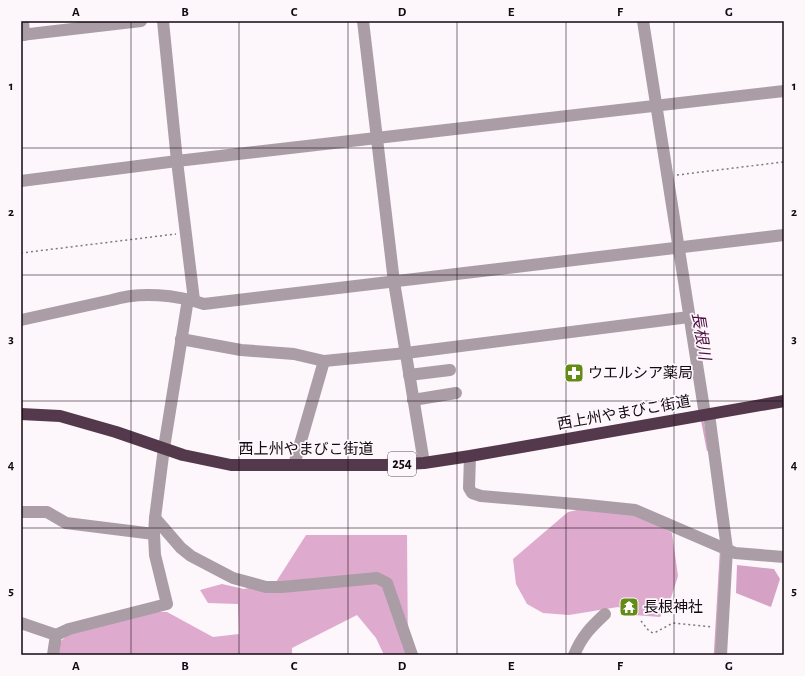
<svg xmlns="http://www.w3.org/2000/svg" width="805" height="676" font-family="'Alegreya Sans','Noto Sans JP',sans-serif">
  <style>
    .forest { fill: #deaace }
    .water { fill: #d5a1c5 }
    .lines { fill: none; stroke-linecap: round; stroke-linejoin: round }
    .stream { stroke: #d5a1c5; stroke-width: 2.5 }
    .path { stroke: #80787e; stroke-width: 1.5; stroke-dasharray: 2 3; stroke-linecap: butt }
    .minor { stroke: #ab9da6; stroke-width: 12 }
    .highway { stroke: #53394b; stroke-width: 12 }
    .grid { fill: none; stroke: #130910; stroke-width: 1; stroke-opacity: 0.55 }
    .labels { text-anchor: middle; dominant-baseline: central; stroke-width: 3.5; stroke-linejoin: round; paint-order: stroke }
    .shield { fill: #fdf6fb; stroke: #595056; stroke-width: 1 }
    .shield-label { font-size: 14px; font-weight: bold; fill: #130910 }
    .poi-label { font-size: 15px; fill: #130910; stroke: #fdf6fb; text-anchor: start }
    .street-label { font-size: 15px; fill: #130910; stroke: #fdf6fb }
    .water-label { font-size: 16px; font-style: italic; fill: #4a0e3e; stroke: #fdf6fb }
    .neatline { fill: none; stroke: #130910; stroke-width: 1.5 }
    .grid-label { font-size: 13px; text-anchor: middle; font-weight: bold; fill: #130910 }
  </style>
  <rect width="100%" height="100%" fill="#fdf6fb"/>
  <g class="forest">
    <path d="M591,507L628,510L672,533L678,576L670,601L660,617L634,615L618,607L569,615L543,613L527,604L516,584L513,559L568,512Z"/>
    <path d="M306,535H407L408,655H384L376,638L357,615L292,648V655H57L59,643L71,631L155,612H167L213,637L239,634L238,604L208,603L200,590L222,584L244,589L276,582Z"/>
  </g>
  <path class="water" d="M737,565L774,569L780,579L771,607L736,593Z"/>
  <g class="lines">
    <g class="stream">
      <path d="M702,419L708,450"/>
      <path d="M715,655L721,552"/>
    </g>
    <g class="path">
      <path d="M677,175L783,162"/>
      <path d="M21,253L176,234"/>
      <path d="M641,621L649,631L653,633L656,632L673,623L713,627"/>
    </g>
    <g class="minor">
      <path d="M23,21L24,35"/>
      <path d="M163,21L177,161L194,300"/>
      <path d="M363,21L394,282L424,463"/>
      <path d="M643,21L705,415"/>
      <path d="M21,35L141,21"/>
      <path d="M21,181L177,161L784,91"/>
      <path d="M21,320L112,300C141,291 176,295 204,304L784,235"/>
      <path d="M181,339L241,350L294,354L324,361L406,353L689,317"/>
      <path d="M409,375L450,370"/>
      <path d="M413,400L456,393"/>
      <path d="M709,414L727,549L721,655"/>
      <path d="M470,456L469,488L472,493L481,496L587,505L635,510L735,553L784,557"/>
      <path d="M294,465L324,361"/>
      <path d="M21,512H47L66,523L154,534"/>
      <path d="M155,518L181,548L191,556L233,578L266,587H282L377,578L387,583L412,655"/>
      <path d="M21,623L56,635"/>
      <path d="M53,655L56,635L69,629L167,604L155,555L154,534L155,518L164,448L188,299"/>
      <path d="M574,655C582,636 591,627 605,614"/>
    </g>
    <path class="highway" d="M21,414L60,416L116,432L183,455L231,465H385L424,463L470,456L784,401"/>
  </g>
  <path class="grid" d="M131,21V655M239,21V655M348,21V655M457,21V655M566,21V655M674,21V655M21,148H784M21,275H784M21,401H784M21,528H784"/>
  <defs>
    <symbol id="pharmacy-square" viewBox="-11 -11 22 22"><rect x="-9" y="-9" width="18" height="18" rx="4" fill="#638b16" stroke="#fdf6fb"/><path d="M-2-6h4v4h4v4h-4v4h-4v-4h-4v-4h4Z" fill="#fff"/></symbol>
    <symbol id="temple-square" viewBox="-11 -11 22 22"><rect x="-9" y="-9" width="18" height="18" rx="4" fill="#638b16" stroke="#fdf6fb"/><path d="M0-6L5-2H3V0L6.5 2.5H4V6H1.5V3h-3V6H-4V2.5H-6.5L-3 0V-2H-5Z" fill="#fff"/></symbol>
  </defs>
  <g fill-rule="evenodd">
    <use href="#pharmacy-square" x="563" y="362" width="22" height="22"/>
    <use href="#temple-square" x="618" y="596" width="22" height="22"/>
  </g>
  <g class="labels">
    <rect class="shield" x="388" y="452" width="28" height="24" rx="3"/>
    <g class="shield-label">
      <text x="402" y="464">254</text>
    </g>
    <g class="poi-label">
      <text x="588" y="373">ウエルシア薬局</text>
      <text x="643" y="607">長根神社</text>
    </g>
    <g class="street-label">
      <text transform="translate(624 413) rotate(-10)">西上州やまびこ街道</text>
      <text x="306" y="449">西上州やまびこ街道</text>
    </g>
    <g class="water-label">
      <text transform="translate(701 336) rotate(81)">長根川</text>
    </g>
  </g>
  <rect width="805" height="676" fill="none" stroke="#fdf6fb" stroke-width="44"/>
  <rect x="22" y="22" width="761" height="632" class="neatline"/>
  <g class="grid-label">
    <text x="76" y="16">A</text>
    <text x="185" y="16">B</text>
    <text x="294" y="16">C</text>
    <text x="402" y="16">D</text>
    <text x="511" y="16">E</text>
    <text x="620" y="16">F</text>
    <text x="729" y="16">G</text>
    <text x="11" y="90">1</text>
    <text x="794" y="90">1</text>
    <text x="11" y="216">2</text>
    <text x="794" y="216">2</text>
    <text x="11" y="343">3</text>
    <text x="794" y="343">3</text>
    <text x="11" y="469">4</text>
    <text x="794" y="469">4</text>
    <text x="11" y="595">5</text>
    <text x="794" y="595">5</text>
    <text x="76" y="670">A</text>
    <text x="185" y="670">B</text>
    <text x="294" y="670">C</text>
    <text x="402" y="670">D</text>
    <text x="511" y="670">E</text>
    <text x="620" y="670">F</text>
    <text x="729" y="670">G</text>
  </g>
</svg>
